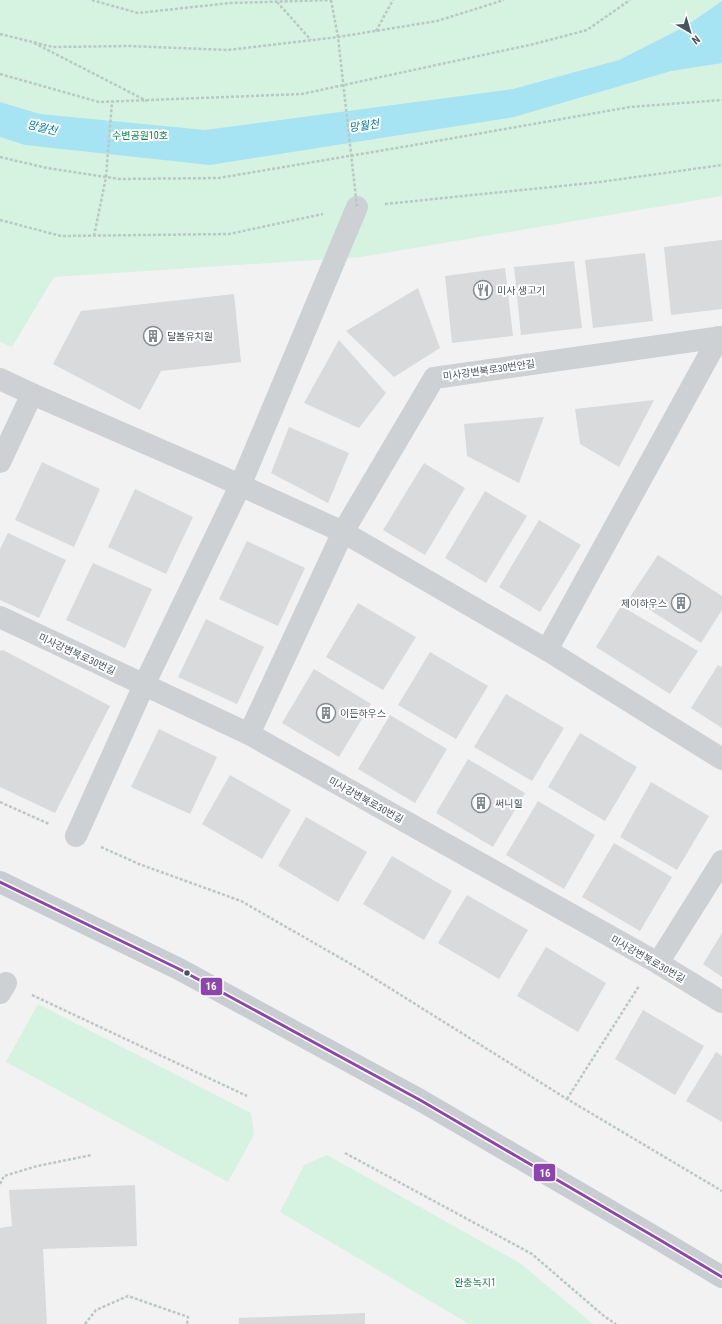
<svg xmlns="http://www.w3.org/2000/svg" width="722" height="1324" font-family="'Roboto Condensed','Noto Sans KR',sans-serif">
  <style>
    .green { fill: #d5f3e0 }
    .water { fill: #a6e3f3 }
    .building { fill: #d9dadc }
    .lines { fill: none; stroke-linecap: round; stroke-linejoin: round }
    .path { stroke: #bac8c3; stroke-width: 2.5; stroke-dasharray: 3 2; stroke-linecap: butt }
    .minor { stroke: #cdd1d3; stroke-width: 22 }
    .major { stroke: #c8cdd1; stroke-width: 22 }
    .path-bridge { stroke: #bac8c3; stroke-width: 2.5; stroke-dasharray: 3 2; stroke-linecap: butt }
    .bus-1-casing { stroke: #fff; stroke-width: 6 }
    .bus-1 { stroke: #8e44ad; stroke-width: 3 }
    .bus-dot { fill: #475460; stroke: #fff; stroke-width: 1.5 }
    .labels { text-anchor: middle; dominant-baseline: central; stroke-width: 4; stroke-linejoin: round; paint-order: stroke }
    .park-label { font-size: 10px; fill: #0f844a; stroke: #fff }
    .poi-label { font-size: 10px; fill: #475460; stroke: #fff; text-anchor: start }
    .street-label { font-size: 10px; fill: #475460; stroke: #fff }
    .water-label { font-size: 11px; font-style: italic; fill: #0380a1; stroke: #fff }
    .line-badge { stroke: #fff; stroke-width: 1.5 }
    .badge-label { font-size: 11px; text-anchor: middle; font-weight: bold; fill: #fff }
  </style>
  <rect width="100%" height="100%" fill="#f2f2f2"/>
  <g class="green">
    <path d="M0,0H722V196L361,257L54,277L12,347L0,342Z"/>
    <path d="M38,1004L251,1113L254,1135L228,1182L6,1062Z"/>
    <path d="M327,1155L520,1263L593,1324H469L280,1212L304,1165Z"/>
  </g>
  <path class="water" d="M722,1V63L671,71L514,117L210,165L25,145L0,137V102L40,114L205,130L513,89L619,60L686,26Z"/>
  <g class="building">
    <path d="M722,240V309L671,315L664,247Z"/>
    <path d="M645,253L653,321L593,328L585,260Z"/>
    <path d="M574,261L582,328L521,335L514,267Z"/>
    <path d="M505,268L513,336L452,343L445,276Z"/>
    <path d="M418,288L440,348L394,377L346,331Z"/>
    <path d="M234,294L241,362L161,371L140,410L53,364L81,311Z"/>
    <path d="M339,340L386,393L359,428L304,403Z"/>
    <path d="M654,400L619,467L580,444L575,409Z"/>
    <path d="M544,417L519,483L467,456L464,424Z"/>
    <path d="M289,427L349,453L328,503L271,473Z"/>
    <path d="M42,462L100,489L74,547L15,520Z"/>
    <path d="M424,463L465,488L425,555L383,530Z"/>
    <path d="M135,489L193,517L166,574L108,547Z"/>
    <path d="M485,491L527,516L486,583L445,558Z"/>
    <path d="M539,520L581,545L540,612L499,587Z"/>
    <path d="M8,533L66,560L39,618L0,600V549Z"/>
    <path d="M247,541L305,568L278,626L219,599Z"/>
    <path d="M658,555L722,596V610L701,643L630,597Z"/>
    <path d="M93,563L152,589L125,648L66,620Z"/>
    <path d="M358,603L416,637L383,690L326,657Z"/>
    <path d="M621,606L698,651L670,694L596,647Z"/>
    <path d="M206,619L264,647L237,704L178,677Z"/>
    <path d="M3,650L110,706L55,813L0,787V651Z"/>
    <path d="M430,652L488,686L456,739L398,705Z"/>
    <path d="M718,665L722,667V728L691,708Z"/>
    <path d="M314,669L371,704L339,757L282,723Z"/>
    <path d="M506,694L564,728L532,781L474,747Z"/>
    <path d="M390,715L447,749L415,803L358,769Z"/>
    <path d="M159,729L217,757L190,814L131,787Z"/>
    <path d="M580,733L637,767L605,821L548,787Z"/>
    <path d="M468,759L525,793L493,847L436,813Z"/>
    <path d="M230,775L291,810L262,859L202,824Z"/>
    <path d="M651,782L709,816L677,870L620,837Z"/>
    <path d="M538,801L595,835L564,889L506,855Z"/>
    <path d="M306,817L367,852L338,902L278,866Z"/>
    <path d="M614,843L672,877L640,931L582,897Z"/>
    <path d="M392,856L452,891L424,940L363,904Z"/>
    <path d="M467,895L528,930L499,979L438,943Z"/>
    <path d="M722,933V977L703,964Z"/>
    <path d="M546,947L606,983L578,1032L517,996Z"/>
    <path d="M643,1010L704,1046L675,1095L615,1059Z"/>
    <path d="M716,1052L722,1056V1122L686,1101Z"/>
    <path d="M135,1185L137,1246L43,1249L47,1324H0V1228L12,1226L9,1190Z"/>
    <path d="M365,1313V1324H239V1318Z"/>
  </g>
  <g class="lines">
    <g class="path">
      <path d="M92,0L138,13L230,3L332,0"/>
      <path d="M277,2L311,40"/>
      <path d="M376,31L393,0"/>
      <path d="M0,34L53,47L129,46L228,50L338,37L437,21L504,0"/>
      <path d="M34,43L147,101"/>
      <path d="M0,74L99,102L302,94L534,44L587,30L630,0"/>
      <path d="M0,157L47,168L119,179L219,178L414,145L630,107L722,100"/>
      <path d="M385,204L600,182L722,165"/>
      <path d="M0,220L61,236L229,234L323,214"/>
      <path d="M94,236L106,177L112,102"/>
      <path d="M0,802L49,824"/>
      <path d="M101,847L139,864L241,901L356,967L567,1099L722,1191"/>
      <path d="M32,995L247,1096"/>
      <path d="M567,1099L639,986"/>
      <path d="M345,1153L532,1254L605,1317L616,1324"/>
      <path d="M0,1184L4,1176L37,1166L92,1155"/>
      <path d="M85,1324L96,1310L128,1296L188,1317L187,1324"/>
    </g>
    <g class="minor">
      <path d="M0,379L32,394L209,471L343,532L547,650L722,759"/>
      <path d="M0,462L32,394"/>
      <path d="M0,617L249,734L658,963L722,1002"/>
      <path d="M547,650L719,337"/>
      <path d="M249,734L343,532L434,378L722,337"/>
      <path d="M76,836L144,685L240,486L357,207"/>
      <path d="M658,963L722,861"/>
      <path d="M0,993L6,983"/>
    </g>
    <path class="major" d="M0,882L179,969L420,1100L660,1240L722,1277"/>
    <path class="path-bridge" d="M331,0L338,37L357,207"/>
    <defs>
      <path id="bus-1" d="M0,882L179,969L420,1100L660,1240L722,1277"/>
    </defs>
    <use href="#bus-1" class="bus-1-casing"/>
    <use href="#bus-1" class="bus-1"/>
  </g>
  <defs>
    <symbol id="restaurant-ring" viewBox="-11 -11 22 22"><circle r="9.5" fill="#fff" stroke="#838b93" stroke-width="1.5"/><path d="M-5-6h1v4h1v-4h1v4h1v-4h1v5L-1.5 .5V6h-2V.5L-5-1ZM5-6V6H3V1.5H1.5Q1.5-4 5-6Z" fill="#838b93"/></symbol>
    <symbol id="building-ring" viewBox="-11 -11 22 22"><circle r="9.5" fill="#fff" stroke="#838b93" stroke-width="1.5"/><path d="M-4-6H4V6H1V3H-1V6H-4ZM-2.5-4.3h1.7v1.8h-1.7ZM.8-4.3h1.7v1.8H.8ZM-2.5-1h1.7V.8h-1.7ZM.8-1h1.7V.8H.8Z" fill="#838b93"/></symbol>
  </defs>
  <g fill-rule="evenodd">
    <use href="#restaurant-ring" x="472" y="279" width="22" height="22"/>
    <use href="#building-ring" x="142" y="325" width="22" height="22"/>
    <use href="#building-ring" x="670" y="592" width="22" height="22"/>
    <use href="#building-ring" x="315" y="702" width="22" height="22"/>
    <use href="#building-ring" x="470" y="792" width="22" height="22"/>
  </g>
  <circle class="bus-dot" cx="187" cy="973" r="3.5"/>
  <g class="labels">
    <g class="park-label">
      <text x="140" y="135">수변공원10호</text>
      <text x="475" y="1282">완충녹지1</text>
    </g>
    <g class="poi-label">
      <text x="497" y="290">미사 생고기</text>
      <text x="167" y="336">달봄유치원</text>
      <text x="667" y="603" text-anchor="end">제이하우스</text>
      <text x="340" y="713">이든하우스</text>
      <text x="495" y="803">써니힐</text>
    </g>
    <g class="street-label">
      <text transform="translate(489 370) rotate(-8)">미사강변북로30번안길</text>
      <text transform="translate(77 654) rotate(25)">미사강변북로30번길</text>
      <text transform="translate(366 800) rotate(29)">미사강변북로30번길</text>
      <text transform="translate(648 959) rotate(30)">미사강변북로30번길</text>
    </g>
    <g class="water-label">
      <text transform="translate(364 126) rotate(-8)">망월천</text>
      <text transform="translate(42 128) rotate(14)">망월천</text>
    </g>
  </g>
  <g class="line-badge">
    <rect x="200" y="977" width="23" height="19" rx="4" fill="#8e44ad"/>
    <rect x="533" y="1163" width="23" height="19" rx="4" fill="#8e44ad"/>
  </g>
  <g class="badge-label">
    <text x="211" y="990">16</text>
    <text x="545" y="1177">16</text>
  </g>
  <g transform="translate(690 32) rotate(142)" stroke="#ffffff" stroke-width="3" paint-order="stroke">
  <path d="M0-3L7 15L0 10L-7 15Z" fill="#475460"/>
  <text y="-6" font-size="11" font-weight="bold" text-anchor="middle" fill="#475460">N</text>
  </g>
</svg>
